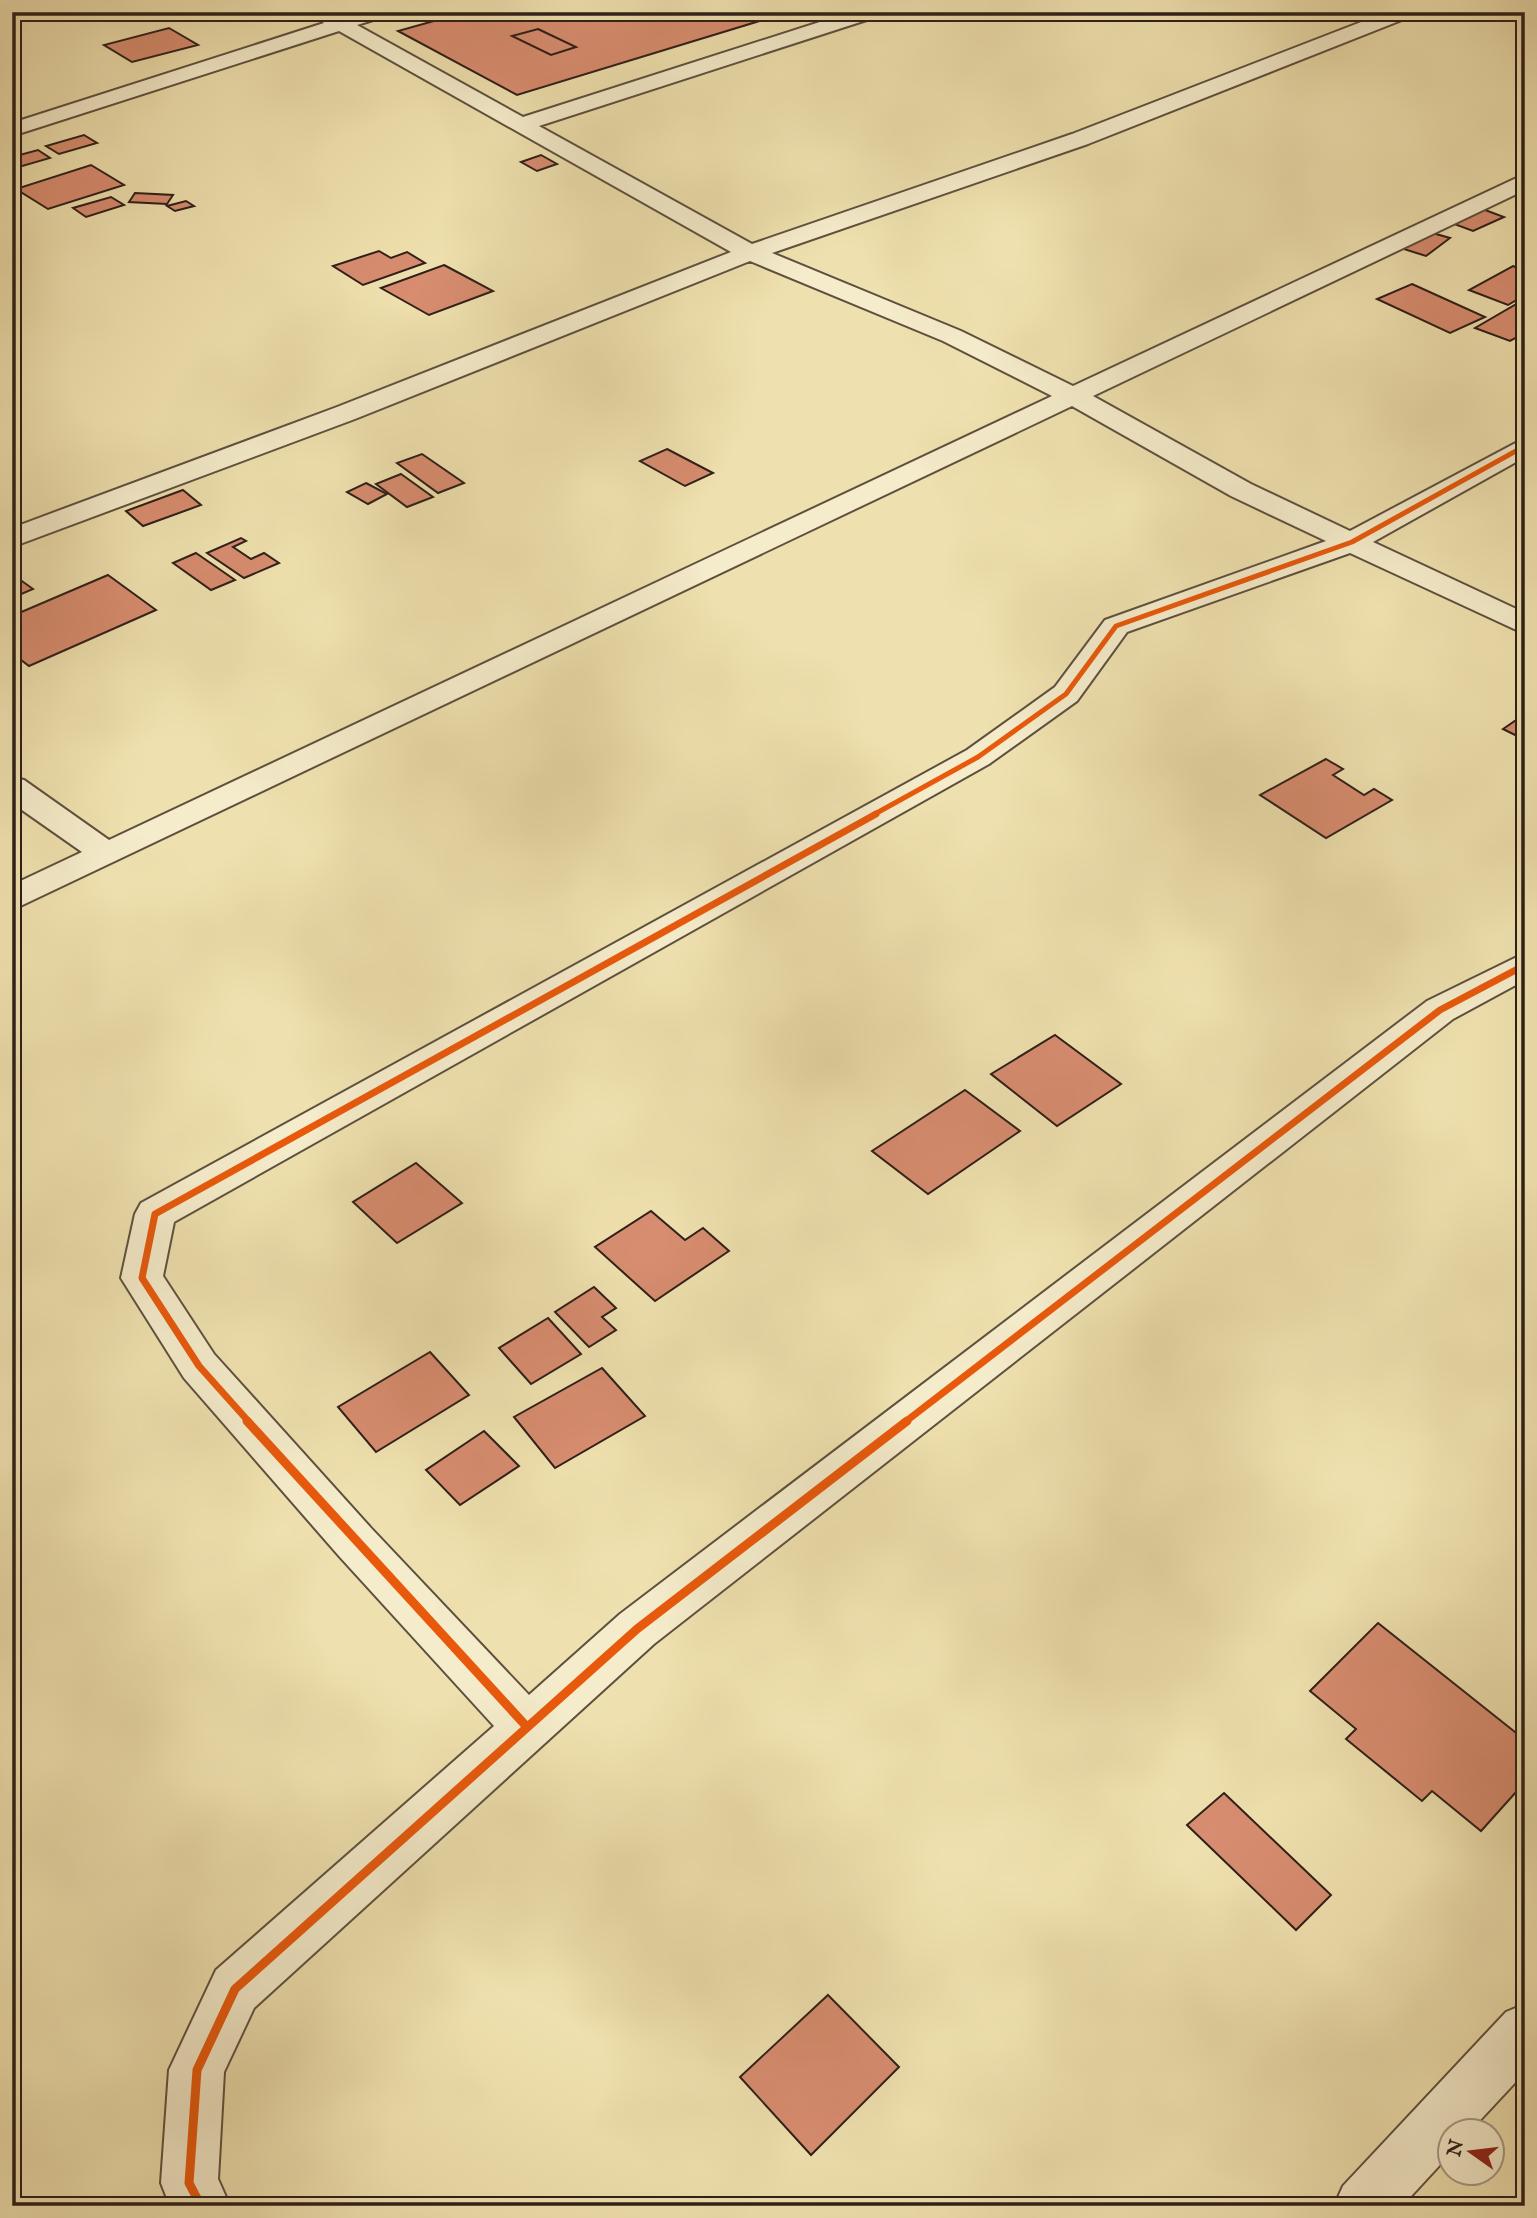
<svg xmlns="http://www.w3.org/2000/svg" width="1537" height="2218" font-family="'IM FELL English',serif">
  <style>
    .building { fill: #d88d70; stroke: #2e1f19; stroke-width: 2 }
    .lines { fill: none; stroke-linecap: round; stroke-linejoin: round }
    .minor-casing { stroke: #5e503e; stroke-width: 4 }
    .minor { fill: #f5eccb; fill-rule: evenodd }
    .cycleway-far2-casing { stroke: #f5eccb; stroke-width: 9 }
    .cycleway-far1-casing { stroke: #f5eccb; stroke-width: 11 }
    .cycleway-casing { stroke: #f5eccb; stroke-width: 13 }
    .cycleway-far2 { stroke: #e8590c; stroke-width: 5 }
    .cycleway-far1 { stroke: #e8590c; stroke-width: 7 }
    .cycleway { stroke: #e8590c; stroke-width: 9 }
  </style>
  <rect width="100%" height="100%" fill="#efe1af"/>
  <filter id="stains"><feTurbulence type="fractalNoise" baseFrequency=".00286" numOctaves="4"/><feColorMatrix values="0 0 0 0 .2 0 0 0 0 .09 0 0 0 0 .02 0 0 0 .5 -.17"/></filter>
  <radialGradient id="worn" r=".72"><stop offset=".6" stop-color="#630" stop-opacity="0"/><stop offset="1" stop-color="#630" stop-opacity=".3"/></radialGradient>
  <g class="building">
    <path d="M466,12H789L517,95L398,31Z"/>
    <path d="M169,28L198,45L132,62L104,45Z"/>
    <path d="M538,29L576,47L551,55L512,36Z"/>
    <path d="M84,135L97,143L59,154L46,146Z"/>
    <path d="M38,150L50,158L12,169V157Z"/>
    <path d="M541,155L557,164L537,171L521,162Z"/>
    <path d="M91,165L124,185L48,209L16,189Z"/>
    <path d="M135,193L173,195L167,204L129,202Z"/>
    <path d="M111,197L124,205L86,217L73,208Z"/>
    <path d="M186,201L194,206L175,211L167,206Z"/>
    <path d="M1469,204L1504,217L1473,231L1438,218Z"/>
    <path d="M1415,228L1450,238L1426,256L1391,245Z"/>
    <path d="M379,251L391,258L407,252L425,263L363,285L333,266Z"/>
    <path d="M444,265L493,291L429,315L381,288Z"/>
    <path d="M1513,266L1525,271V295L1508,305L1469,290Z"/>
    <path d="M1412,284L1485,317L1450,333L1377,299Z"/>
    <path d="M1525,299V333L1510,341L1475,328Z"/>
    <path d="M667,449L713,473L685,486L640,461Z"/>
    <path d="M422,454L464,483L438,493L397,463Z"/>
    <path d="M401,474L433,497L407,507L376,484Z"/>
    <path d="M366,483L387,494L368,504L347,492Z"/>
    <path d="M183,490L201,505L143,526L126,511Z"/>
    <path d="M241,538L246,541L233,547L251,559L264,553L279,563L244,578L207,553Z"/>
    <path d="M196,553L235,580L211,590L173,563Z"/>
    <path d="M12,574L33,589L12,598Z"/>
    <path d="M108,575L156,610L29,666L12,653V616Z"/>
    <path d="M1525,714V740L1503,729Z"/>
    <path d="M1326,759L1343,769L1333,775L1364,795L1374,789L1392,800L1326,838L1260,795Z"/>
    <path d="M1055,1035L1121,1084L1057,1126L991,1074Z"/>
    <path d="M965,1090L1020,1131L928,1194L872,1151Z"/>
    <path d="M416,1163L462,1203L397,1243L353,1202Z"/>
    <path d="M651,1211L685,1240L703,1228L729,1251L655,1301L595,1247Z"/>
    <path d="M594,1287L616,1308L602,1317L616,1330L589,1347L555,1312Z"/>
    <path d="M548,1318L581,1354L531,1384L499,1348Z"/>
    <path d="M430,1352L469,1395L376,1452L338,1407Z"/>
    <path d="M602,1368L645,1416L555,1468L514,1417Z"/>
    <path d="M484,1431L519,1466L460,1505L426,1470Z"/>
    <path d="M1378,1623L1525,1740V1782L1481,1831L1432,1791L1422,1801L1346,1739L1356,1729L1310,1691Z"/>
    <path d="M1224,1793L1331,1895L1296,1930L1187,1825Z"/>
    <path d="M828,1995L899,2067L811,2155L740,2077Z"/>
  </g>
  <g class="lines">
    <defs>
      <g id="minor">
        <path d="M309,12H334L343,17L358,12H389L386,16L357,25L523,117L851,12H882L879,16L539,126L752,244L1072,134L1387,12H1415L1412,16L1088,144L772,253L961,331L1073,386L1525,174V190L1093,396L1251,484L1350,531L1525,438V457L1373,542L1525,613V634L1350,553L1127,632L1077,701L989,764L174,1222L163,1276L214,1354L371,1528L529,1695L620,1614L1427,1001L1525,953V980L1453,1019L654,1644L254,2008L224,2072L218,2179L230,2206H170L161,2183L169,2070L216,1970L494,1726L339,1556L184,1378L121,1278L135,1214L141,1203L967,750L1055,687L1105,620L1326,541L1231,496L1072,406L12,910V885L82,852L12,803V777L24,780L109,840L1052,396L943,341L750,261L355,419L12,547V528L337,407L731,252L339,31L12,136V123L324,23Z"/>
        <path d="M1525,2004V2072L1471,2130H1450V2154L1402,2206H1334L1343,2186L1506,2012Z"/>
      </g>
    </defs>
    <use href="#minor" class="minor-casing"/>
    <use href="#minor" class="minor"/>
    <defs>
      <path id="cycleway-far2" d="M873,815L978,757L1066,694L1116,626L1352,542L1525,446"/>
      <g id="cycleway-far1">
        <path d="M249,1422L199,1366L142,1278L155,1214L876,814"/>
        <path d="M905,1422L1440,1010L1525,965"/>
      </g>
      <g id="cycleway">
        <path d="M247,1421L527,1727"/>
        <path d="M201,2206L189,2183L197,2070L235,1989L637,1629L907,1421"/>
      </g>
    </defs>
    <use href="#cycleway-far2" class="cycleway-far2-casing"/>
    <use href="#cycleway-far1" class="cycleway-far1-casing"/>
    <use href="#cycleway" class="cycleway-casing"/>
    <use href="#cycleway-far2" class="cycleway-far2"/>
    <use href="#cycleway-far1" class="cycleway-far1"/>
    <use href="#cycleway" class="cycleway"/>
  </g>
  <rect width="1537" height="2218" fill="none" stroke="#efe1af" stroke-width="42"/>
  <rect x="14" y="14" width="1509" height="2190" fill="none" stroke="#2e1f19" stroke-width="3.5"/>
  <rect x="21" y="21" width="1495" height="2176" fill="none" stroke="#2e1f19" stroke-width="2"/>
  <g transform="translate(1471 2152) rotate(284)"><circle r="33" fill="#f5eccb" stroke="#a59a84" stroke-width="2"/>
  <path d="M0-5L12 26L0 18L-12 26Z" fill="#8f2418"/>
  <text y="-10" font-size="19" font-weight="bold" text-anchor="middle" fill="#2e1f19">N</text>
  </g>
  <rect width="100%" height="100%" filter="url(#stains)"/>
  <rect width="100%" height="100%" fill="url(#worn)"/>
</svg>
